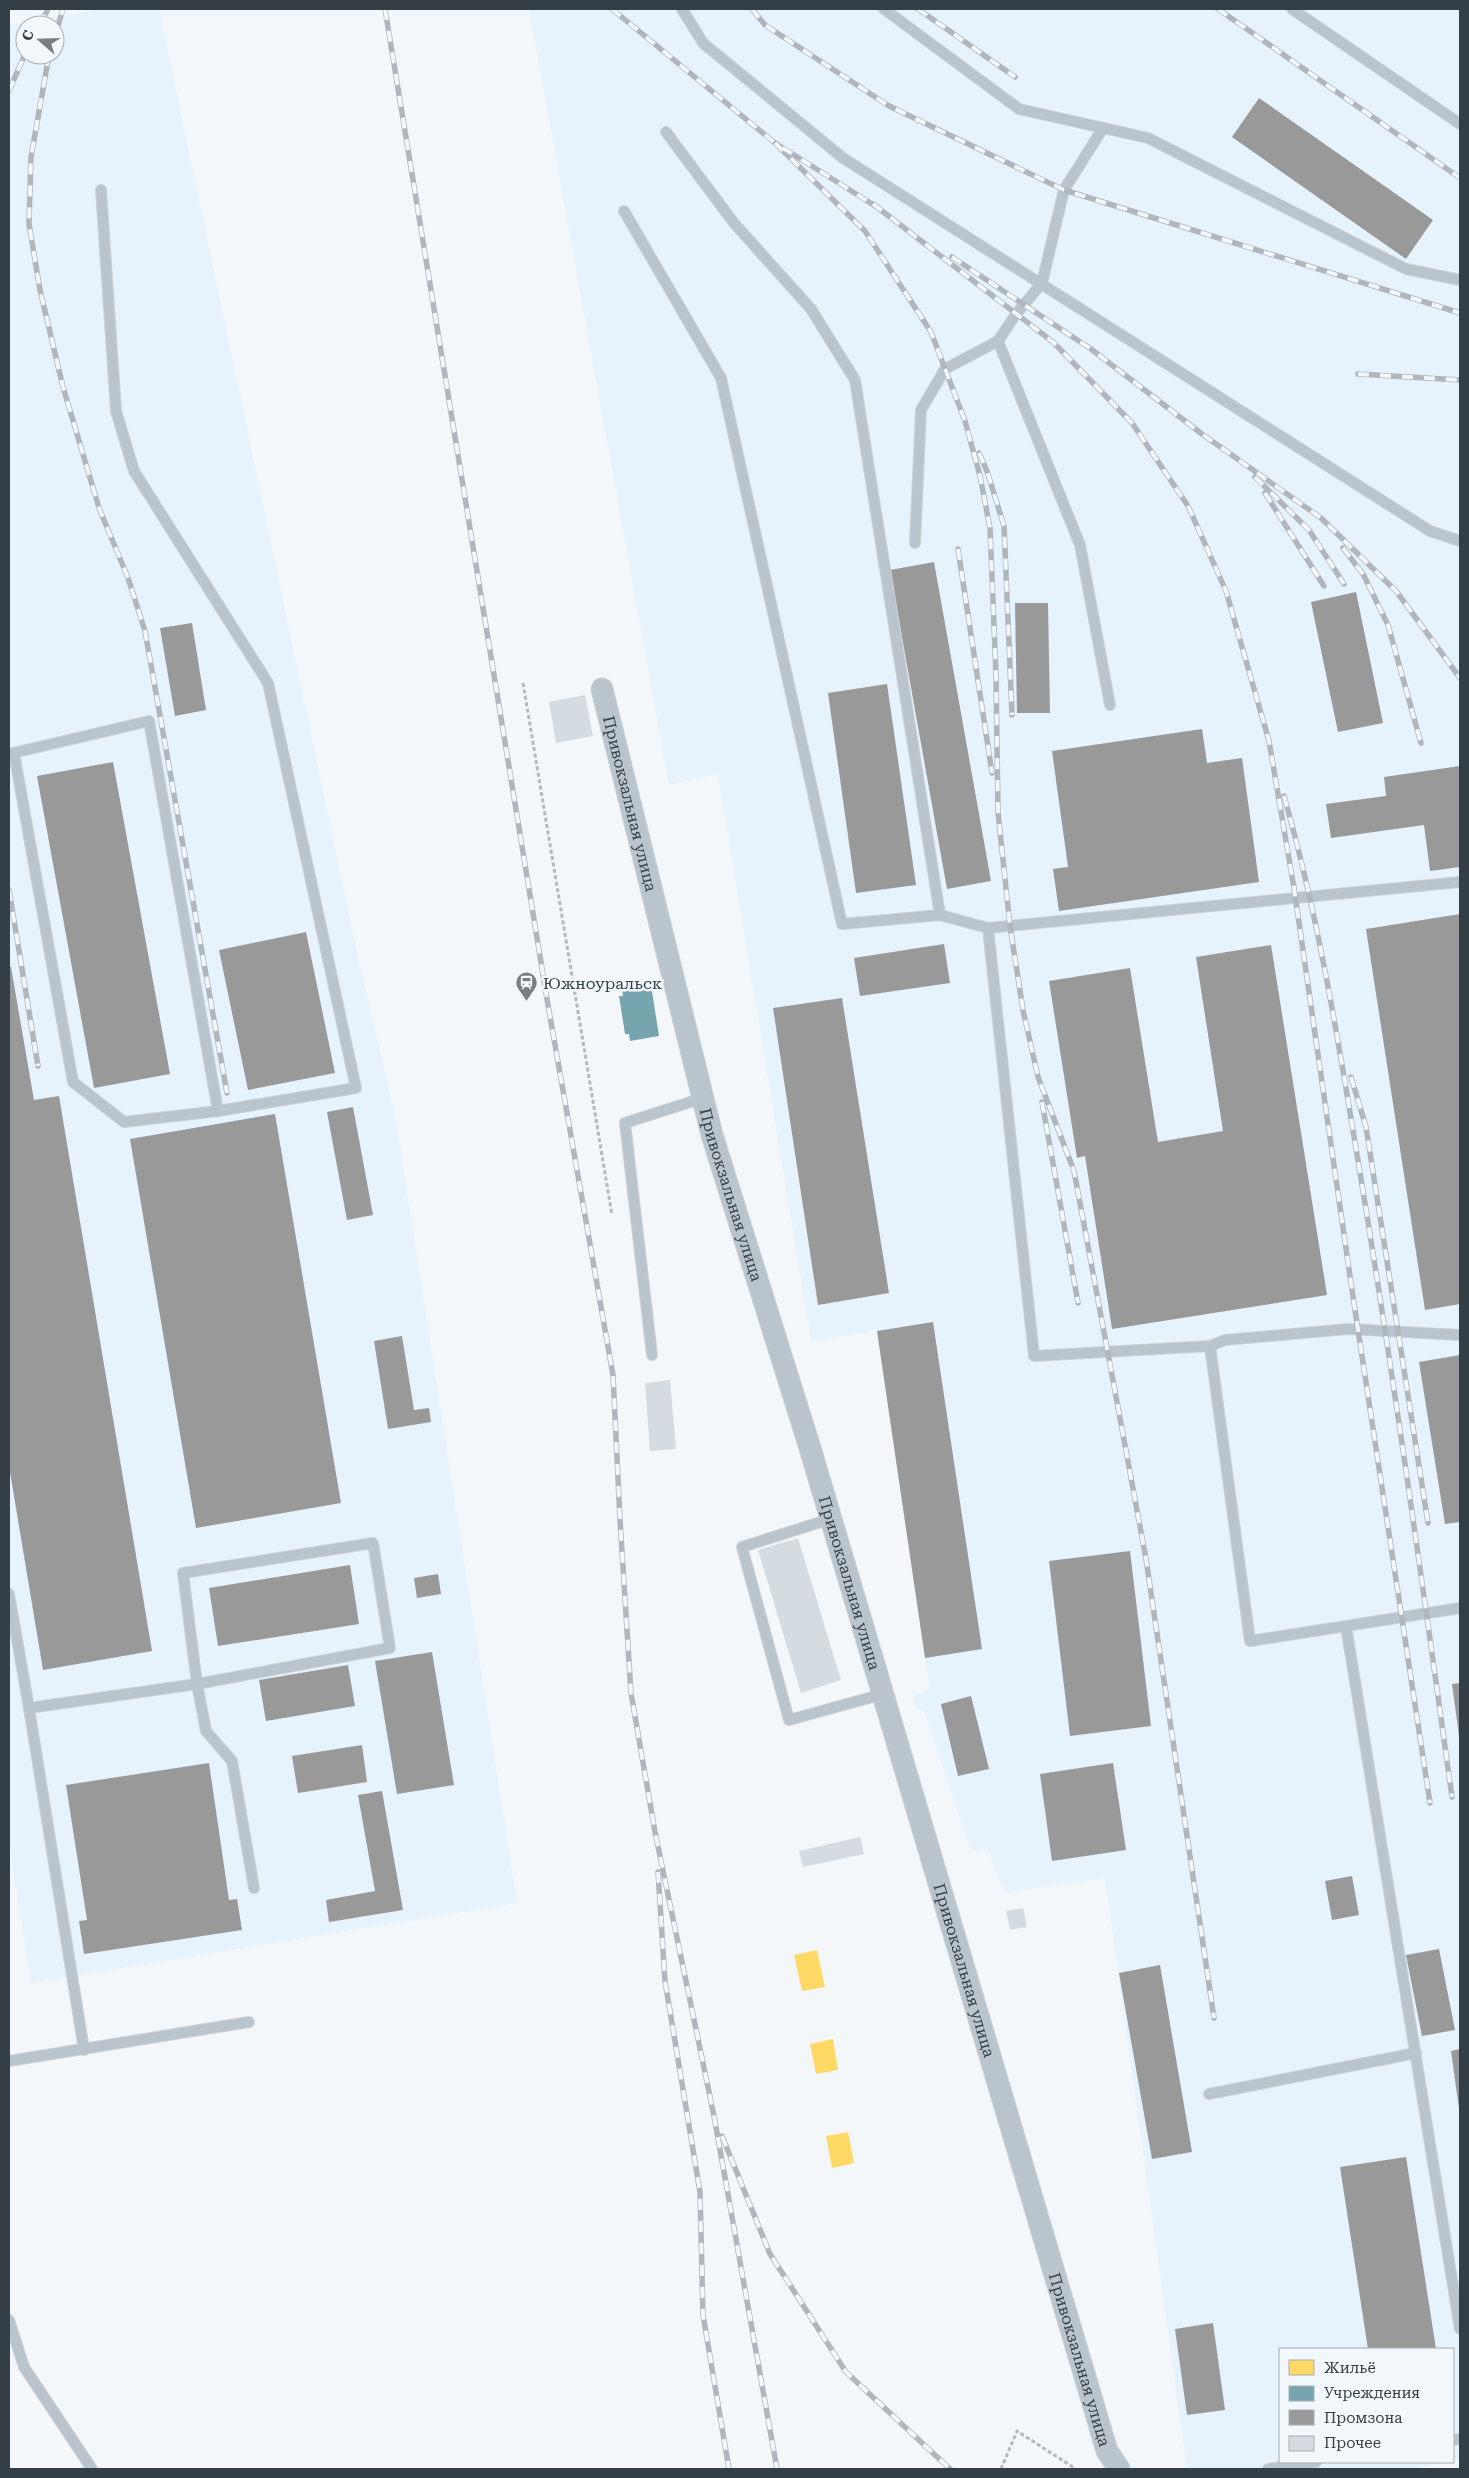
<svg xmlns="http://www.w3.org/2000/svg" width="1469" height="2478" font-family="'Roboto Serif',serif">
  <style>
    .built { fill: #e6f3fc; fill-rule: evenodd }
    .homes { fill: #ffd966 }
    .public { fill: #76a5af }
    .industry { fill: #999 }
    .building { fill: #d4dce1 }
    .lines { fill: none; stroke-linecap: round; stroke-linejoin: round }
    .service-casing { stroke: #ced2d4; stroke-width: 12 }
    .minor-casing { stroke: #ced2d4; stroke-width: 23 }
    .path { stroke: #b3babf; stroke-width: 3; stroke-dasharray: 4 2.5; stroke-linecap: butt }
    .service { stroke: #bac4cc; stroke-width: 10 }
    .minor { stroke: #bac4cc; stroke-width: 21 }
    .rail-casing { stroke: #b0b6bc; stroke-width: 5.5 }
    .rail { stroke: #f2f7fb; stroke-width: 4; stroke-dasharray: 11; stroke-linecap: butt }
    .labels { text-anchor: middle; dominant-baseline: central; stroke-width: 5; stroke-linejoin: round; paint-order: stroke }
    .street-label { font-size: 16px; fill: #343e46; stroke: #f2f7fb }
    .poi-label { font-size: 16px; fill: #343e46; stroke: #f2f7fb; text-anchor: start }
  </style>
  <rect width="100%" height="100%" fill="#f4f7f9"/>
  <g class="built">
    <path d="M103,9H159L353,934L396,1121L517,1903L31,1983L9,1842V25ZM25,25H55V55H25Z"/>
    <path d="M529,9H1460V2460L1453,2461V2349H1280V2462H1449L1407,2469H1187L1105,1878L1005,1893L987,1848L971,1851L924,1710L918,1711L912,1696L930,1690L877,1331L811,1341L718,774L669,785Z"/>
  </g>
  <g class="homes">
    <path d="M817,1950L825,1987L802,1991L794,1955Z"/>
    <path d="M833,2039L838,2070L816,2074L810,2044Z"/>
    <path d="M848,2132L854,2163L832,2168L826,2136Z"/>
  </g>
  <path class="public" d="M651,985L659,1036L630,1041L629,1034H625L619,996H623L622,989Z"/>
  <g class="industry">
    <path d="M1259,98L1433,220L1406,259L1232,137Z"/>
    <path d="M934,562L991,881L947,889L890,570Z"/>
    <path d="M1356,592L1383,723L1338,732L1311,602Z"/>
    <path d="M1015,603H1048L1050,713H1017Z"/>
    <path d="M192,623L206,710L175,716L160,628Z"/>
    <path d="M887,684L916,885L856,893L828,693Z"/>
    <path d="M1202,729L1207,763L1242,758L1259,882L1059,911L1053,869L1068,867L1052,751Z"/>
    <path d="M113,762L170,1074L94,1088L37,776Z"/>
    <path d="M1460,766V867L1430,871L1424,825L1331,838L1326,804L1386,796L1384,777Z"/>
    <path d="M1460,914V1304L1425,1310L1366,929Z"/>
    <path d="M306,932L335,1073L248,1090L219,950Z"/>
    <path d="M944,944L950,983L860,996L854,958Z"/>
    <path d="M1271,945L1327,1295L1112,1329L1085,1156L1077,1158L1049,981L1130,968L1158,1142L1223,1131L1196,957Z"/>
    <path d="M9,967H11L34,1100L59,1096L152,1651L43,1670L9,1466Z"/>
    <path d="M842,998L889,1293L818,1305L773,1008Z"/>
    <path d="M353,1107L373,1215L347,1220L327,1112Z"/>
    <path d="M275,1114L341,1503L196,1528L130,1139Z"/>
    <path d="M933,1322L982,1649L925,1658L877,1331Z"/>
    <path d="M402,1336L414,1410L429,1408L431,1422L388,1429L374,1341Z"/>
    <path d="M1460,1355V1522L1445,1524L1419,1362Z"/>
    <path d="M1130,1551L1151,1726L1070,1736L1049,1561Z"/>
    <path d="M350,1565L359,1624L218,1646L209,1588Z"/>
    <path d="M438,1574L441,1594L417,1598L414,1578Z"/>
    <path d="M432,1652L454,1785L397,1794L375,1661Z"/>
    <path d="M348,1665L355,1706L266,1721L259,1680Z"/>
    <path d="M1460,1683V1736H1459L1452,1684Z"/>
    <path d="M971,1696L989,1769L958,1776L941,1704Z"/>
    <path d="M362,1745L367,1782L298,1793L292,1756Z"/>
    <path d="M209,1763L229,1900L237,1899L242,1930L84,1954L79,1921L87,1920L66,1785Z"/>
    <path d="M1113,1763L1126,1850L1052,1861L1040,1774Z"/>
    <path d="M382,1791L403,1910L329,1922L326,1900L375,1891L358,1795Z"/>
    <path d="M1352,1876L1359,1915L1332,1920L1325,1881Z"/>
    <path d="M1439,1949L1455,2030L1422,2036L1406,1955Z"/>
    <path d="M1160,1965L1192,2152L1152,2159L1119,1973Z"/>
    <path d="M1460,2049V2109H1459L1451,2051Z"/>
    <path d="M1406,2157L1436,2349H1368L1340,2167Z"/>
    <path d="M1213,2323L1225,2410L1187,2415L1175,2329Z"/>
  </g>
  <g class="building">
    <path d="M585,695L593,736L556,743L549,702Z"/>
    <path d="M670,1380L676,1449L650,1451L645,1383Z"/>
    <path d="M798,1538L841,1680L801,1693L758,1550Z"/>
    <path d="M860,1837L864,1854L803,1867L799,1851Z"/>
    <path d="M1023,1908L1027,1927L1010,1930L1006,1911Z"/>
  </g>
  <g class="lines">
    <defs>
      <g id="service">
        <path d="M682,9L703,43L843,158L1430,531L1460,541"/>
        <path d="M884,9L1019,109L1148,138L1406,269L1460,280"/>
        <path d="M1292,9L1460,124"/>
        <path d="M666,132L734,223L811,309L855,380L940,915"/>
        <path d="M624,211L721,378L842,924L940,915L988,928L1034,1356L1210,1346L1250,1641L1346,1626L1460,2329"/>
        <path d="M998,341L1080,545L1110,705"/>
        <path d="M915,543L921,410L945,369L998,341L1016,314L1042,283L1064,190L1103,128"/>
        <path d="M14,753L73,1082L124,1122L218,1111L356,1088L268,683L134,471L116,411L101,190"/>
        <path d="M9,754L149,721L218,1111"/>
        <path d="M988,928L1460,882"/>
        <path d="M1210,1346L1225,1340L1348,1329L1460,1335"/>
        <path d="M652,1355L625,1123L703,1098"/>
        <path d="M830,1519L742,1547L789,1720L883,1694"/>
        <path d="M9,1594L29,1708L197,1684L390,1648L373,1543L183,1573L197,1684L206,1731L232,1761L254,1888"/>
        <path d="M1346,1626L1460,1608"/>
        <path d="M29,1708L84,2050"/>
        <path d="M9,2061L249,2022"/>
        <path d="M1209,2094L1416,2053"/>
        <path d="M9,2320L24,2367L92,2469"/>
        <path d="M1453,2440L1460,2439"/>
        <path d="M1268,2469L1316,2462"/>
      </g>
      <g id="minor">
        <path id="s1" d="M602,689L712,1135L810,1448L1107,2451L1119,2469"/>
      </g>
    </defs>
    <use href="#service" class="service-casing"/>
    <use href="#minor" class="minor-casing"/>
    <g class="path">
      <path d="M523,683L612,1215"/>
      <path d="M1001,2469L1017,2431L1076,2469"/>
    </g>
    <use href="#service" class="service"/>
    <use href="#minor" class="minor"/>
    <defs>
      <g id="rail">
        <path d="M385,9L548,1005L613,1375L620,1520L631,1693L655,1832L714,2116L777,2469"/>
        <path d="M612,9L775,143L877,207"/>
        <path d="M752,9L765,25L889,106L1064,190L1460,313"/>
        <path d="M918,9L1015,77"/>
        <path d="M1218,9L1460,178"/>
        <path d="M40,25L48,9"/>
        <path d="M55,36L63,9"/>
        <path d="M49,55L31,157L29,224L40,290L63,387L99,508L128,578L145,631L227,1093"/>
        <path d="M9,91L25,54"/>
        <path d="M775,143L865,231L931,332L965,421L980,476L990,528L996,675L998,812L1010,926L1023,1010L1038,1077L1074,1171L1117,1402L1146,1559L1214,2018"/>
        <path d="M873,204L1053,342L1132,423L1188,506L1226,591L1269,741L1294,888L1353,1297L1430,1803"/>
        <path d="M952,257L1091,349L1202,434L1321,518L1396,591L1460,678"/>
        <path d="M1358,374L1460,380"/>
        <path d="M979,453L987,471L1004,526L1012,715"/>
        <path d="M1255,477L1309,530L1344,584"/>
        <path d="M1265,493L1324,586"/>
        <path d="M1343,548L1363,574L1388,625L1421,743"/>
        <path d="M958,549L992,773"/>
        <path d="M1284,796C1321,926 1341,1058 1363,1191C1396,1393 1424,1595 1452,1797"/>
        <path d="M9,890L38,1066"/>
        <path d="M1351,1077L1366,1127L1428,1523"/>
        <path d="M1042,1102L1078,1303"/>
        <path d="M658,1872L665,1981L700,2192L703,2315L729,2469"/>
        <path d="M722,2136L770,2254L846,2372L950,2469"/>
      </g>
    </defs>
    <use href="#rail" class="rail-casing"/>
    <use href="#rail" class="rail"/>
  </g>
  <defs>
    <symbol id="station-pin" viewBox="-11 -11 22 30"><path d="M0 17L-7.5 6A9.5 9.5 0 1 1 7.5 6Z" fill="#777f85" stroke="#f2f7fb"/><path d="M-3-6H3Q5-6 5-4V2Q5 4 3 4L4.5 6H3L1.5 4h-3L-3 6H-4.5L-3 4Q-5 4-5 2V-4Q-5-6-3-6ZM-3.5-4v3h7v-3ZM-3.5 1v1.5H-2V1ZM2 1v1.5H3.5V1Z" fill="#fff"/></symbol>
  </defs>
  <g fill-rule="evenodd">
    <use href="#station-pin" x="514" y="970" width="25" height="34"/>
  </g>
  <g class="labels">
    <g class="street-label">
      <text stroke="none"><textPath href="#s1" startOffset="118">Привокзальная улица</textPath></text>
      <text stroke="none"><textPath href="#s1" startOffset="522">Привокзальная улица</textPath></text>
      <text stroke="none"><textPath href="#s1" startOffset="928">Привокзальная улица</textPath></text>
      <text stroke="none"><textPath href="#s1" startOffset="1332">Привокзальная улица</textPath></text>
      <text stroke="none"><textPath href="#s1" startOffset="1738">Привокзальная улица</textPath></text>
    </g>
    <g class="poi-label">
      <text x="543" y="983">Южноуральск</text>
    </g>
  </g>
  <rect width="1469" height="2478" fill="none" stroke="#343e46" stroke-width="20"/>
  <rect x="1279" y="2348" width="175" height="115" fill="#f2f7fb" stroke="#a6adb3"/>
  <rect x="1289" y="2360" width="25" height="15" fill="#ffd966" stroke="#a6adb3"/>
  <text x="1324" y="2373" font-size="15" fill="#343e46">Жильё</text>
  <rect x="1289" y="2386" width="25" height="15" fill="#76a5af" stroke="#a6adb3"/>
  <text x="1324" y="2398" font-size="15" fill="#343e46">Учреждения</text>
  <rect x="1289" y="2410" width="25" height="15" fill="#999999" stroke="#a6adb3"/>
  <text x="1324" y="2423" font-size="15" fill="#343e46">Промзона</text>
  <rect x="1289" y="2436" width="25" height="15" fill="#d4dce1" stroke="#a6adb3"/>
  <text x="1324" y="2448" font-size="15" fill="#343e46">Прочее</text>
  <g transform="translate(40 40) rotate(290)"><circle r="24" fill="#f2f7fb" stroke="#a6adb3"/>
  <path d="M0-4L9 19L0 12L-9 19Z" fill="#777f85"/>
  <text y="-8" font-size="14" font-weight="bold" text-anchor="middle" fill="#343e46">С</text>
  </g>
</svg>
